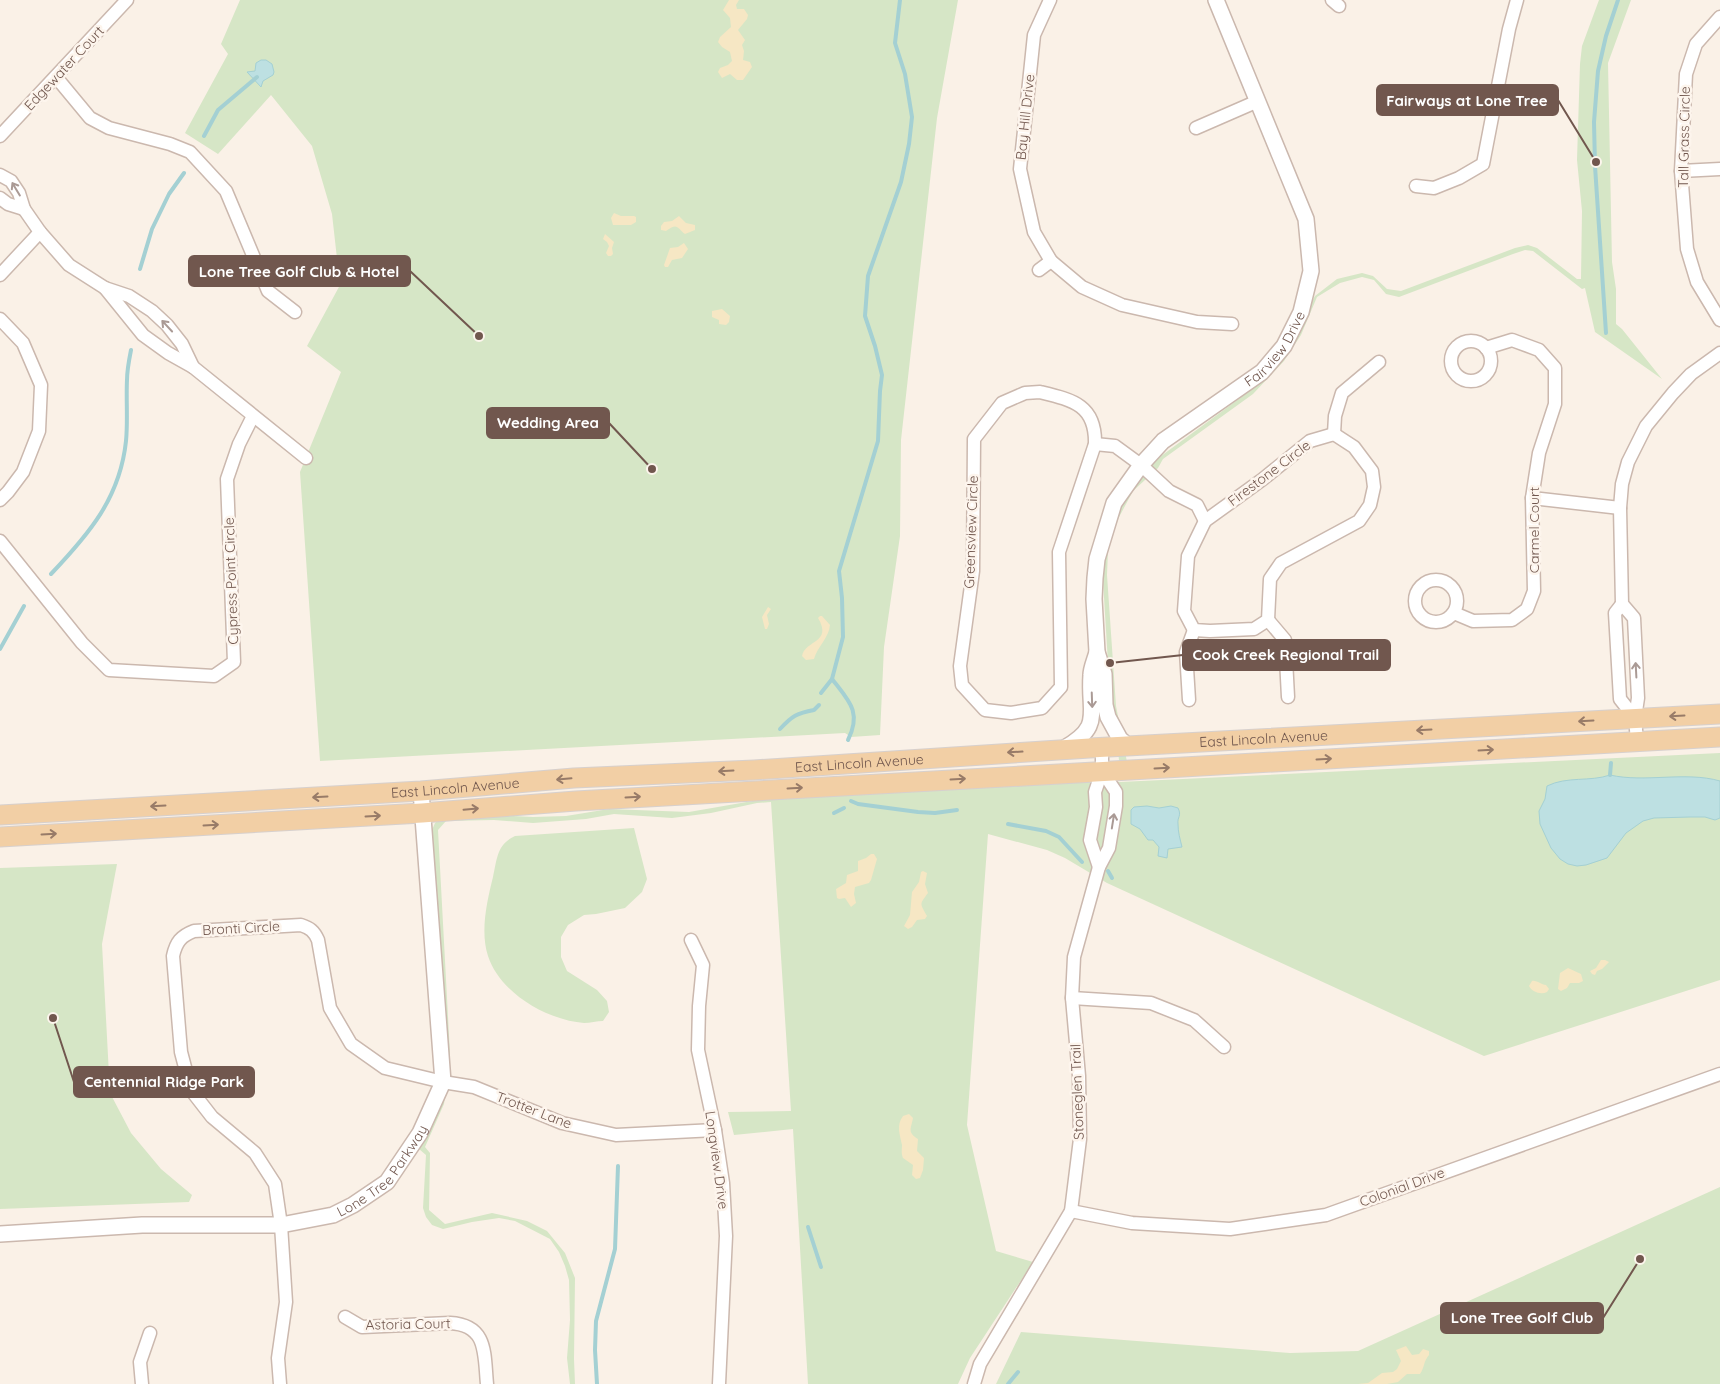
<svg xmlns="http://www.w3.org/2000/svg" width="1720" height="1384" font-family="Quicksand,sans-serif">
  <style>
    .green { fill: #d6e6c6 }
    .sand { fill: #f6e7c4 }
    .water { fill: #bde0e2; stroke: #a4d0d3 }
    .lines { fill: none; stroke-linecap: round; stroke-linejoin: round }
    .stream { stroke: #a4d0d3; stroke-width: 4 }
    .minor-casing { stroke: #cbb8ae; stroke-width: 15 }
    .tertiary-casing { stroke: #cbb8ae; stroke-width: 18 }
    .primary-casing { stroke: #d7d0cd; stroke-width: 21 }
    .minor { stroke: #fff; stroke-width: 12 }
    .tertiary { stroke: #fff; stroke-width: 15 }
    .primary { stroke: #f2cfa5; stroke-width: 19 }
    .oneway { stroke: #aa9a95 }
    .oneway2 { stroke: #987b68 }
    .labels { text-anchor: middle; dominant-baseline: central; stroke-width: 5; stroke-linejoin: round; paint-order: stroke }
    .street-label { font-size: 14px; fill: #71574e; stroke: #fdf5ed }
    .leader { fill: none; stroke: #71574e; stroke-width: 2 }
    .callout-dot { fill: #71574e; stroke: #fdf5ed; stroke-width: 2 }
    .callout { fill: #71574e; stroke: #71574e; stroke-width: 2 }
    .callout-label { font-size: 15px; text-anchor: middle; font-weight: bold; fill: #fff }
  </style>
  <rect width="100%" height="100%" fill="#faf1e7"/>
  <g class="green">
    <path d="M240,0H958L937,118L901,440L900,536L884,647L880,735L851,737L845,733L320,761L300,472L341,372L307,346L340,285L332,214L312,146L271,95L218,154L185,133L228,54L221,44Z"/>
    <path d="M1599,0H1631L1608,63L1612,262L1616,289V324L1622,329L1662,379L1595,332L1585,288L1582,289L1533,251L1525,250L1513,254L1399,297L1386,294L1374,280L1362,277L1340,283L1317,297L1301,335L1284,361L1253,394L1163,459L1158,468L1133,491L1118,519L1108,551L1107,575L1116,706L1130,777L1099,783L1720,753V980L1484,1056L1107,883L1065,858L1047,850L988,834L967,1125L996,1251L1033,1262L970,1358L958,1384H808L793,1129L734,1135L728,1112L791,1111L771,802L757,803L711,813L672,818L614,814L586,819L533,823L494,820L446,821L438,830L450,1054L444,1104L425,1147L430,1153L429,1210L445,1224L492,1213L527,1221L547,1231L565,1253L575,1278L574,1359L575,1384H570L567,1358L570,1320L569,1280L565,1266L559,1252L550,1239L515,1221L499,1218L472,1222L443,1229L432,1225L426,1217L423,1208L426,1155L419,1149L442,1100L446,1061L432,830L435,823L444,815L471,814L533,817L566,816L609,809L689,812L770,798L1058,784L1121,776L1114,720L1111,713L1102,564L1109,528L1133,483L1157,459L1251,390L1280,360L1315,296L1337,279L1362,273L1373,276L1387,289L1401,291L1515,248L1528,245L1537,248L1577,279H1581L1582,211L1577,160L1580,64L1582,46Z"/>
    <path d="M634,828L647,879L642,892L625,908L596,914L584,915L568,925L561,937V957L567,971L597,990L607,1001L609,1012L603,1021C597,1021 590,1023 584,1023C547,1020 500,993 488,956C480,932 487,901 493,877C497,859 497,844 515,836Z"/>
    <path d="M117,864L102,944L110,1093L131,1133L161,1169L192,1195L189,1202L0,1209V868Z"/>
    <path d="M1720,1187V1384H996L1021,1332L1290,1353L1358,1351Z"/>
  </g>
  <g class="sand">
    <path d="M729,0H739L736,5L737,9H744L748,15L747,19L738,30L745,40L742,45L744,51L743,60L750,62L752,67L743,80H737L730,74L722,78L718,72L720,68L728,65L732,61L730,52L722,47L718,42L720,37L731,27L730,18L723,10Z"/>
    <path d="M614,213L621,216H634L636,217V222L631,225H613L611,218Z"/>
    <path d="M679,216L686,223L695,225V230L685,234C677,228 678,222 666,231L661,230V226L664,222L672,221Z"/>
    <path d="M605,234L614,242L612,248L613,254L611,256H608L606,253L609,246L607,242L603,239Z"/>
    <path d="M684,243L688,249L682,258L672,260L668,267H665L664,265L670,248L678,247Z"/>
    <path d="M722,309L730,316L729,322L726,325L719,324V320L712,317V311Z"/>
    <path d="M768,607L771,609L767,615L769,624L767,629H765L762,617Z"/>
    <path d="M820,616H822L830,625C829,638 817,647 814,659L806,660L802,656C805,640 833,643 818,618Z"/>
    <path d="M871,854H874L877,859L871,880L869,883L855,887L854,894L856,903L851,907L845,898L839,899L837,898L836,889L846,883L847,875L858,871V861L866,858Z"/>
    <path d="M923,871L927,873L925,884L928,893C919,905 920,903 927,916L925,919L917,920L912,927L908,929L904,926L910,915L912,892L919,882L921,872Z"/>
    <path d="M1601,960H1605L1609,962L1602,969L1597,971L1595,975L1592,974L1590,971L1596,968Z"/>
    <path d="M1568,968L1581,974L1583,981L1579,983H1570L1567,988L1561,991L1558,989L1560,973Z"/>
    <path d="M1532,981C1537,980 1541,985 1546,985L1549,989L1547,992C1541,995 1532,992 1529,986Z"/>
    <path d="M909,1114L913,1118C911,1129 907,1132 918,1139L917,1151L924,1158L923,1170L920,1178L916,1179L912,1175L913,1165L903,1158C901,1153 902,1149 902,1145C900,1135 896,1125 903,1116Z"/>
    <path d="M1406,1346L1412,1355L1419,1354L1423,1349L1429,1351V1355C1423,1362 1425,1367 1420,1374H1407L1398,1382L1387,1384H1358L1368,1383L1382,1373L1393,1372L1397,1369L1401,1361L1396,1350Z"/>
  </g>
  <g class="water">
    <path d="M261,60H266L272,64L274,72L273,75L263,81L261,87L247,72L255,71L256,63Z"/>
    <path d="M1610,775C1645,783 1685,771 1720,781V818L1715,820L1705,817H1690L1654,818L1643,821L1626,833L1607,858L1586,865L1577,866L1568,864L1560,859L1551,848L1540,824L1539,811L1545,799L1547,786C1567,776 1590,782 1610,775Z"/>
    <path d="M1147,806L1159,808L1171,806L1178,808C1182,816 1177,817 1178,824C1178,832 1180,839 1182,847L1168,849L1167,858L1158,856L1159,847L1153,840H1148L1140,829L1131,824V810L1134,807Z"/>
  </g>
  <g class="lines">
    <g class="stream">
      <path d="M204,136L218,110L257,77"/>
      <path d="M140,269L152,229L169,194L184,173"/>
      <path d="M1606,333L1595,166L1594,122L1598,71L1606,36L1618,0"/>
      <path d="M51,574C89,534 120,498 126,441C128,421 126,400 127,380C127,370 129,360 131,350"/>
      <path d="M0,649L24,606"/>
      <path d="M832,679C849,701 862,712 848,740"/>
      <path d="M821,693L832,679L843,637L842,598L839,571L878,441L880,391L882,375L875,346L865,316L868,276L901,182L909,144L912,117L905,74L895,43L900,0"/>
      <path d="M780,729C792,716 797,713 814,710L819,705"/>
      <path d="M1610,775L1611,763"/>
      <path d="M851,801L858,804L918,812L935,813L957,810"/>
      <path d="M834,813L844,808"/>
      <path d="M1008,824L1046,831L1059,837L1082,862"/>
      <path d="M1108,871L1112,878"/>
      <path d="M808,1227L821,1267"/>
      <path d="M597,1384L595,1350L596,1321L615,1249L618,1166"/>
      <path d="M1008,1384L1018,1372"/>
    </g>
    <defs>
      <g id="minor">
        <path d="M1050,0L1034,35L1020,169L1034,232L1051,261L1082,287L1122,305L1197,322L1232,324"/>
        <path d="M1332,0L1339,6"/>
        <path d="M1720,17L1696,44L1686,74L1681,171L1687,249L1697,282L1720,320"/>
        <path d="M56,77L90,118L109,128L170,144L190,152L226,191L268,291L295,312"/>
        <path d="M1196,128L1258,101"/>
        <path d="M0,136L127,0"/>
        <path d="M1681,171L1720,169"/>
        <path d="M0,175L11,181L19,193L24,209L40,232L69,265L105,288L129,296L152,311L167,325L182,344L193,367"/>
        <path d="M1416,186L1434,188L1459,178L1483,164L1509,29L1517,0"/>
        <path d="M0,198L8,204L24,209"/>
        <path d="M1039,270L1051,261"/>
        <path d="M0,275L40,232"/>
        <path d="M105,288L143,335L168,353L193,367L306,458"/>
        <path d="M0,319L23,343L41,385L39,431L23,472L8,492L0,500"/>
        <circle cx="1471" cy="361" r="20"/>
        <path d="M1040,392C1073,400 1096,405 1095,444L1059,552L1061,687L1042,708L1011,713L985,710L962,685L960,666L973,571L974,439L1002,403L1025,393Z"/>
        <path d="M1334,434L1354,447L1372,471L1374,487L1370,505L1359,521L1281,563L1270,579L1268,620L1254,629L1210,631L1194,630L1184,611L1188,556L1205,521L1263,479L1310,441Z"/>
        <path d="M1334,434L1335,416L1342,393L1379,362"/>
        <path d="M1095,444L1115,446L1141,465L1169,491L1197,505L1205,521"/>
        <path d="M1532,498L1620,508"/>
        <path d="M0,541L82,643L109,670L214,676L234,662L227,479L239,444L253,416"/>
        <circle cx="1436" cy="601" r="21"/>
        <path d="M1622,604L1615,613L1620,699L1635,718"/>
        <path d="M1454,613L1473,621L1512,620L1527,609L1534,591L1532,498L1539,453L1555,404V368L1539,350L1512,340L1486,348"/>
        <path d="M1268,620L1285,640L1288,697"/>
        <path d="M1189,700L1186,652L1194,630"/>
        <path d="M1637,741L1635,718L1638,698L1634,618L1622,604L1620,508L1622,484L1628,462L1646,426L1673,393L1691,374L1720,353"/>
        <path d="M1099,867L1090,840L1096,807L1095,792L1102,771V747"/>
        <path d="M691,940L703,965L699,1006L698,1050L715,1130L723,1183L726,1236L719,1384"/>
        <path d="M1072,998L1151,1003L1194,1020L1224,1047"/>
        <path d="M1071,1211L1132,1223L1230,1229L1326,1215L1720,1074"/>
        <path d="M345,1317L362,1327L450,1323C488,1325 484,1354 487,1384"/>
        <path d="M142,1384L140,1362L150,1333"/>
        <path d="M280,1384L278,1358L286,1302L281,1225L275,1184L255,1153L212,1117L191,1090L181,1052L173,956C176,942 181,936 194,931L301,925C310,928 314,931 318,940L330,1008L351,1044L385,1068L443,1082L474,1087L562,1123L616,1135L715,1130"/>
        <path d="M974,1384L980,1364L1071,1211L1080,1139L1079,1076L1072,998L1074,957L1099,867L1109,848L1116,806V792L1102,771"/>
      </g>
      <g id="tertiary">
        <path id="s1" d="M1128,746L1120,739L1108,717L1105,705L1104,674L1097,652L1094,599L1095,578L1097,559L1114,503L1141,465L1163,441L1262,372L1284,346L1301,312L1311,271L1306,219L1216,0"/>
        <path d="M1063,749C1104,726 1088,714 1091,675C1091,668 1095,660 1097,652"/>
        <path id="s2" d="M0,1234L142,1225H281L333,1215L353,1205L387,1182L420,1133L443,1082L421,791"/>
      </g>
      <g id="primary">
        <path id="s3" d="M0,815L421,791L574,778L754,770L1090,748L1720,714"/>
        <path d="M0,837L422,813L576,801L1720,737"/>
      </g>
    </defs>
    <use href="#minor" class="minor-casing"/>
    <use href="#tertiary" class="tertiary-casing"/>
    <use href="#primary" class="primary-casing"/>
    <use href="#minor" class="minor"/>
    <use href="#tertiary" class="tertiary"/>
    <use href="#primary" class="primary"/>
  </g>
  <defs><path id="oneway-shaft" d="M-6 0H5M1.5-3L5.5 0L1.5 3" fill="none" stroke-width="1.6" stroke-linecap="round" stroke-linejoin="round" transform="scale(1.25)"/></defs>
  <g class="oneway">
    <use href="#oneway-shaft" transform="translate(16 189) rotate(-121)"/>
    <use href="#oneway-shaft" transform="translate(167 326) rotate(-133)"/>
    <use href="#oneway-shaft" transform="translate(1636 670) rotate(-93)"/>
    <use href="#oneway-shaft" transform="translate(1092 700) rotate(88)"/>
    <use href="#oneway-shaft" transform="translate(1113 821) rotate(-81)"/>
  </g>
  <g class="oneway2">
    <use href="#oneway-shaft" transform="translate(1677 716) rotate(177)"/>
    <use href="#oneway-shaft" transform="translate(1586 721) rotate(177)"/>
    <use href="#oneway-shaft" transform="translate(1424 730) rotate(177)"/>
    <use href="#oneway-shaft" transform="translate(1486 750) rotate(-3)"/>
    <use href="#oneway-shaft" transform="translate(1015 752) rotate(177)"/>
    <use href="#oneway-shaft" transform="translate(1324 759) rotate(-3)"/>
    <use href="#oneway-shaft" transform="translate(1162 768) rotate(-3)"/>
    <use href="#oneway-shaft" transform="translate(726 771) rotate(177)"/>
    <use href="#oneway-shaft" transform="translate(564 779) rotate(175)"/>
    <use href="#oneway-shaft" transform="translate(958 779) rotate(-3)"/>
    <use href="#oneway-shaft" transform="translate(795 788) rotate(-3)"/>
    <use href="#oneway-shaft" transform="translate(320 797) rotate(177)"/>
    <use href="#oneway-shaft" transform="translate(633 797) rotate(-3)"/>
    <use href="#oneway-shaft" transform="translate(158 806) rotate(177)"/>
    <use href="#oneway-shaft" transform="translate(471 809) rotate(-5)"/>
    <use href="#oneway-shaft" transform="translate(373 816) rotate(-3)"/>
    <use href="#oneway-shaft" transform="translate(211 825) rotate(-3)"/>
    <use href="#oneway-shaft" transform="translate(49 834) rotate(-3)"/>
  </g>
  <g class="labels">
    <g class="street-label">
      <text transform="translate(64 68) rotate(-47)">Edgewater Court</text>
      <text transform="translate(1025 117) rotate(-84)">Bay Hill Drive</text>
      <text transform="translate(1684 137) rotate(-89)">Tall Grass Circle</text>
      <text stroke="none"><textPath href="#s1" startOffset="480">Fairview Drive</textPath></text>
      <text transform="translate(1269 473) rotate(-37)">Firestone Circle</text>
      <text transform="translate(1534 530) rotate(-90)">Carmel Court</text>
      <text transform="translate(971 532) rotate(-88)">Greensview Circle</text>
      <text transform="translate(231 581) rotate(-92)">Cypress Point Circle</text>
      <text stroke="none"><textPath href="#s3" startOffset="1266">East Lincoln Avenue</textPath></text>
      <text stroke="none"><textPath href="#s3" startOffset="861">East Lincoln Avenue</textPath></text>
      <text stroke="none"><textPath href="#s3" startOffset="456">East Lincoln Avenue</textPath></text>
      <text transform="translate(241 928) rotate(-3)">Bronti Circle</text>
      <text transform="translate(1077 1092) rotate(-92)">Stoneglen Trail</text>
      <text transform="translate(534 1110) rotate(21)">Trotter Lane</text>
      <text transform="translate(717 1160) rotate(82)">Longview Drive</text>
      <text stroke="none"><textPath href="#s2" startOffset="402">Lone Tree Parkway</textPath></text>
      <text transform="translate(1402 1187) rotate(-20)">Colonial Drive</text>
      <text transform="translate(408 1324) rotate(-1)">Astoria Court</text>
    </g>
  </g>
  <path class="leader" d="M1596 162L1558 100M479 336L410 271M652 469L609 423M1110 663L1183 655M53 1018L74 1082M1640 1259L1603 1318"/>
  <g class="callout-dot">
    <circle cx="1596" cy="162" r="5"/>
    <circle cx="479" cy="336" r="5"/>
    <circle cx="652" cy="469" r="5"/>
    <circle cx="1110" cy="663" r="5"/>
    <circle cx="53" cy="1018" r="5"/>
    <circle cx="1640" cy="1259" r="5"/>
  </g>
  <g class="callout">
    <rect x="1377" y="85" width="181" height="30" rx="5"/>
    <rect x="189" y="256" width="221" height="30" rx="5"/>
    <rect x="487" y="408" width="122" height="30" rx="5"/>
    <rect x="1183" y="640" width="207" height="30" rx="5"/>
    <rect x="74" y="1067" width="180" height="30" rx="5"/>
    <rect x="1441" y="1303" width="162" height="30" rx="5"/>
  </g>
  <g class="callout-label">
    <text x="1467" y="106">Fairways at Lone Tree</text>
    <text x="299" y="277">Lone Tree Golf Club &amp; Hotel</text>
    <text x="548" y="428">Wedding Area</text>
    <text x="1286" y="660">Cook Creek Regional Trail</text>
    <text x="164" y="1087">Centennial Ridge Park</text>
    <text x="1522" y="1323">Lone Tree Golf Club</text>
  </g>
</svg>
